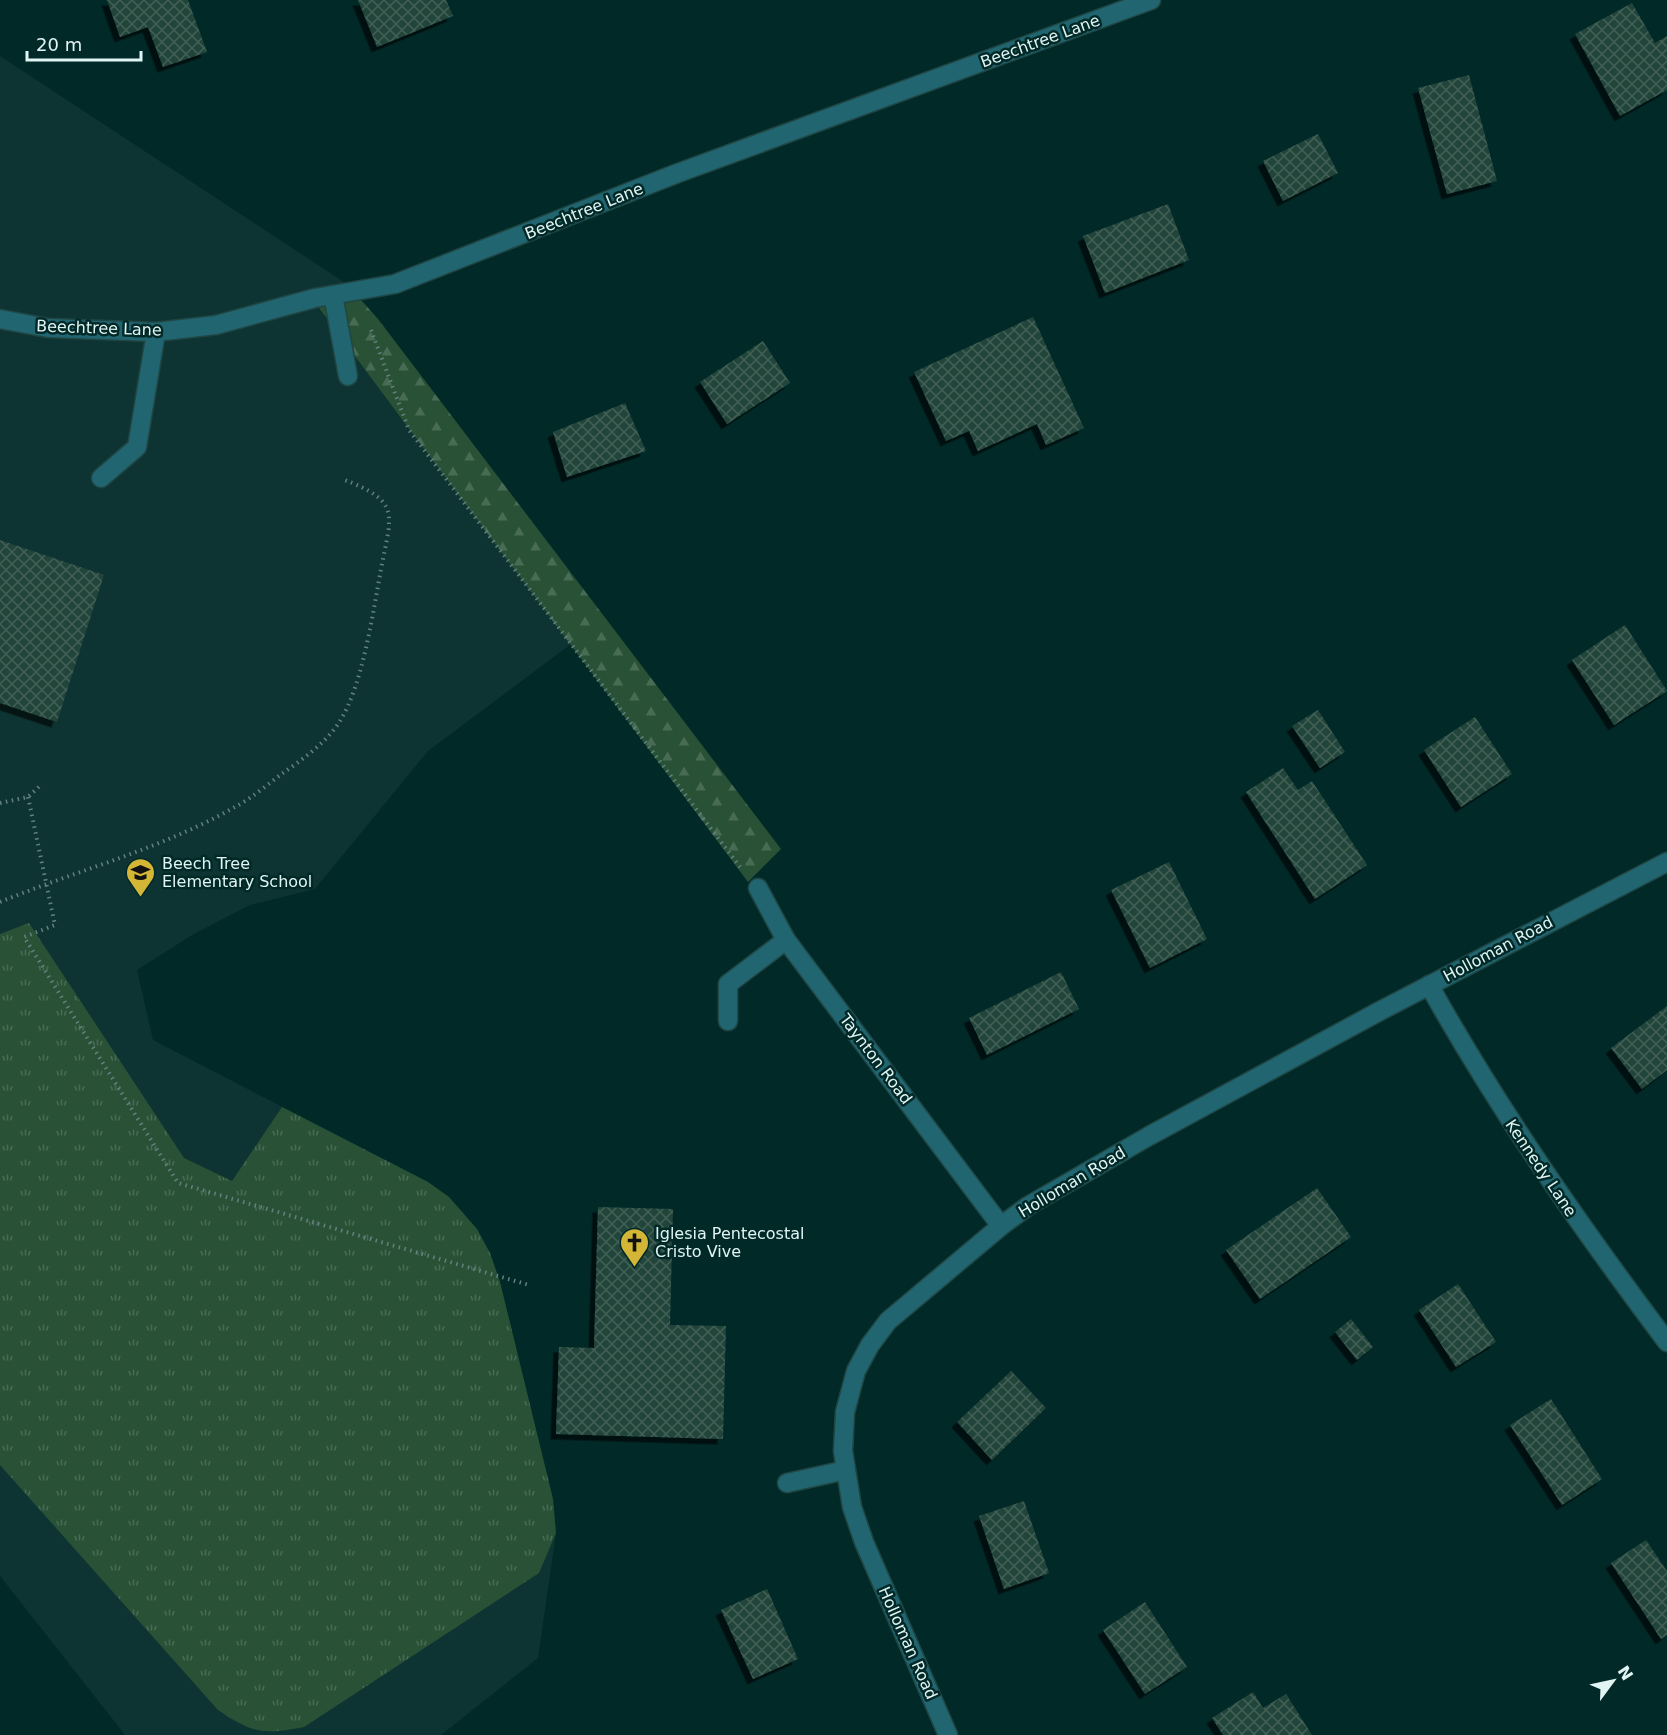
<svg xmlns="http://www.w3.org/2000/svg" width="1667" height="1735" font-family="'DejaVu Sans',sans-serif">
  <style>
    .built { fill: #0d3432 }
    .forest { fill: url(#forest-firs) }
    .park { fill: url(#park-tufts) }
    .building { fill: url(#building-cross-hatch); filter: url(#shadow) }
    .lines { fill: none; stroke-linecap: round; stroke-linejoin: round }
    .lane-casing { stroke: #204644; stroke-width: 21 }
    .street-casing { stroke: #204644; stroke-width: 21 }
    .path { stroke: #628180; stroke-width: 4; stroke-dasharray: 1.5 4.5; stroke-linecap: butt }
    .lane { stroke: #216570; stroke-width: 18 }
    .street { stroke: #216570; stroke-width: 18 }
    .labels { text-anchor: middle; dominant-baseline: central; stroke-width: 5; stroke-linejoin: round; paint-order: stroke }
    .street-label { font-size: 16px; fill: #e0f5f3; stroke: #012928 }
    .poi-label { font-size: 16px; fill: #e0f5f3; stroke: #012928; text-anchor: start }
  </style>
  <defs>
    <pattern id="forest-firs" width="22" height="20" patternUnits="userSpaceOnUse" patternTransform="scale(1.5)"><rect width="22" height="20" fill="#295136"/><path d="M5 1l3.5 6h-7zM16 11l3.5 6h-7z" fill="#486b54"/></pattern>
    <pattern id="park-tufts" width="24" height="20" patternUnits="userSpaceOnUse" patternTransform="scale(1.5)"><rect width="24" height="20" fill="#295136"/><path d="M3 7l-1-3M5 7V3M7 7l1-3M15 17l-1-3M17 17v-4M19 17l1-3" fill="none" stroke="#486b54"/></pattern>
    <pattern id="building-cross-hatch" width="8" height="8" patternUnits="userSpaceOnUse" patternTransform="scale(1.5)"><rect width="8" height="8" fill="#23443a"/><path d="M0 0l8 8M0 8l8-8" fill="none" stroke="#436057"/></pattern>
    <filter id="shadow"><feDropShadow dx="-5.5" dy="5.5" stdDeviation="0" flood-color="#0009"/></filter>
  </defs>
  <rect width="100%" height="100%" fill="#012928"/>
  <path class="built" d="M0,56L347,284L315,304L571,644L428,751L315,889L250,905L192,935L137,970L153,1040L428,1182L462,1211L490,1253L500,1282L553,1499L556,1533L538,1658L441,1735H125L0,1576Z"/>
  <path class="forest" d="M347,284L378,319L781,849L748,882L315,303Z"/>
  <path class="park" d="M29,923L184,1158L232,1181L282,1107L428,1182L449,1197L477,1229L490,1253L500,1282L553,1499L556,1533L539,1573L304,1727C263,1735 252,1733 218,1710L0,1465V934Z"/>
  <g class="building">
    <path d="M107,0H188L207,52L163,67L148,27L120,37Z"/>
    <path d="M358,0H446L453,16L377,47Z"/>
    <path d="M1632,3L1655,43L1667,36V90L1620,116L1575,34Z"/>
    <path d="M1469,75L1497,181L1447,194L1418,88Z"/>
    <path d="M1318,134L1338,173L1283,201L1263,161Z"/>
    <path d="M1168,204L1189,260L1105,293L1083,236Z"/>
    <path d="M1033,317L1084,428L1046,445L1037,424L978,451L969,431L946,441L914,372Z"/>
    <path d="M763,341L790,383L727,424L700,382Z"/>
    <path d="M625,403L646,451L567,477L553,432Z"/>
    <path d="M0,540L104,575L57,722L0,703Z"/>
    <path d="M1625,625L1667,691L1614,725L1572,660Z"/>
    <path d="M1318,710L1345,752L1320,768L1292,726Z"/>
    <path d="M1475,717L1512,774L1461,807L1424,750Z"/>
    <path d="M1283,768L1298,790L1312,781L1367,865L1315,899L1246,792Z"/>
    <path d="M1169,862L1207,939L1150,968L1111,890Z"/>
    <path d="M1061,972L1079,1009L987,1055L969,1018Z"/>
    <path d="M1667,1006V1070L1642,1089L1611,1048Z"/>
    <path d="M1317,1188L1351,1237L1260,1299L1226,1250Z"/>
    <path d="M598,1207L673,1209L670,1325L726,1326L723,1439L556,1434L559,1347L594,1348Z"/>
    <path d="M1458,1284L1496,1342L1456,1367L1419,1310Z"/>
    <path d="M1351,1319L1373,1347L1357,1360L1335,1332Z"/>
    <path d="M1011,1371L1046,1408L992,1460L957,1422Z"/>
    <path d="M1551,1399L1602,1479L1562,1505L1510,1425Z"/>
    <path d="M1024,1501L1049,1573L1004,1589L979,1516Z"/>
    <path d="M1646,1540L1667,1571V1635L1661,1639L1611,1563Z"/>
    <path d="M767,1589L798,1659L753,1679L721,1610Z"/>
    <path d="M1145,1602L1187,1667L1145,1694L1103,1630Z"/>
    <path d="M1253,1692L1263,1708L1286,1694L1312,1735H1223L1212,1718Z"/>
  </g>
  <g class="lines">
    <defs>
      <g id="lane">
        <path d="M333,295L348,376"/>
        <path d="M101,478L137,447L156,332"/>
        <path d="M728,1021V984L786,940"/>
        <path d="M787,1483L846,1470"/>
      </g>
      <g id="street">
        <path d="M0,319L48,328L156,332L216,325L315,298L395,284L678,173L1151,0"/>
        <path d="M758,888L786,940L1001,1226"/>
        <path d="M1429,985C1500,1112 1580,1226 1667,1342"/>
        <path d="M948,1735L864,1542L852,1507L843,1451L845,1412L856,1371L870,1345L888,1321L1001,1226L1028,1206L1149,1136L1378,1012L1667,862"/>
      </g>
    </defs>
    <use href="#lane" class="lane-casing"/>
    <use href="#street" class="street-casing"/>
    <g class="path">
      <path d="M371,330L409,430L740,867"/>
      <path d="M28,797L55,925L24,937L178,1183L529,1285"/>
      <path d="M0,803L28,797L42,784"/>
      <path d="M0,902C78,870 161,849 235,807C252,798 268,784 283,773C303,759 327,742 340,721C363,684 373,612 381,569C392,513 401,501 342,479"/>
    </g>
    <use href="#lane" class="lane"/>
    <use href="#street" class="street"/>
  </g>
  <defs>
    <symbol id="school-pin" viewBox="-11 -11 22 30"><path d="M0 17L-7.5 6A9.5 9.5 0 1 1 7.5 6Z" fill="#d3b635" stroke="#012928"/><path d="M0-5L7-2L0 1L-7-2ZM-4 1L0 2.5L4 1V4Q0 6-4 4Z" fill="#111"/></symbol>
    <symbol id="church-pin" viewBox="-11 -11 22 30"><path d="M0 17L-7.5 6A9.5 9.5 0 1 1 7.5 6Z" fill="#d3b635" stroke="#012928"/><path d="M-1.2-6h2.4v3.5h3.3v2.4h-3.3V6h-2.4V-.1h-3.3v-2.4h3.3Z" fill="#111"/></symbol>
  </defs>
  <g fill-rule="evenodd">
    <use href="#school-pin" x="124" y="856" width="33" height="45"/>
    <use href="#church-pin" x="618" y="1226" width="33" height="45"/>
  </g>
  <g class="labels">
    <g class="street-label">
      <text transform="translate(1040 41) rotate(-20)">Beechtree Lane</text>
      <text transform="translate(584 211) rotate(-22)">Beechtree Lane</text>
      <text transform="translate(99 328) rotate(2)">Beechtree Lane</text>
      <text transform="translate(1498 949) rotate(-28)">Holloman Road</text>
      <text transform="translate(876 1059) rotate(53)">Taynton Road</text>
      <text transform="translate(1541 1168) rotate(56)">Kennedy Lane</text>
      <text transform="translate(1072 1182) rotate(-31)">Holloman Road</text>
      <text transform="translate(908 1643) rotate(66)">Holloman Road</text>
    </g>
    <g class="poi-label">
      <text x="162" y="863">Beech Tree<tspan x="162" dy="18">Elementary School</tspan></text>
      <text x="655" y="1233">Iglesia Pentecostal<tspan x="655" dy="18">Cristo Vive</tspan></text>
    </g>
  </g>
  <g transform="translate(1613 1681) rotate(57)" stroke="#012928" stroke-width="4.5" paint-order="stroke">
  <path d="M0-4.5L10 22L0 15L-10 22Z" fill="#e0f5f3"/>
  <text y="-9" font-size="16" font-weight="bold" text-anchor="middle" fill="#e0f5f3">N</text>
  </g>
  <path d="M27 51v9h114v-9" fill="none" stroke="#e0f5f3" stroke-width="3"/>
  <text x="36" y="51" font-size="18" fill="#e0f5f3" stroke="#012928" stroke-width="4.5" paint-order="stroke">20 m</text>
</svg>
